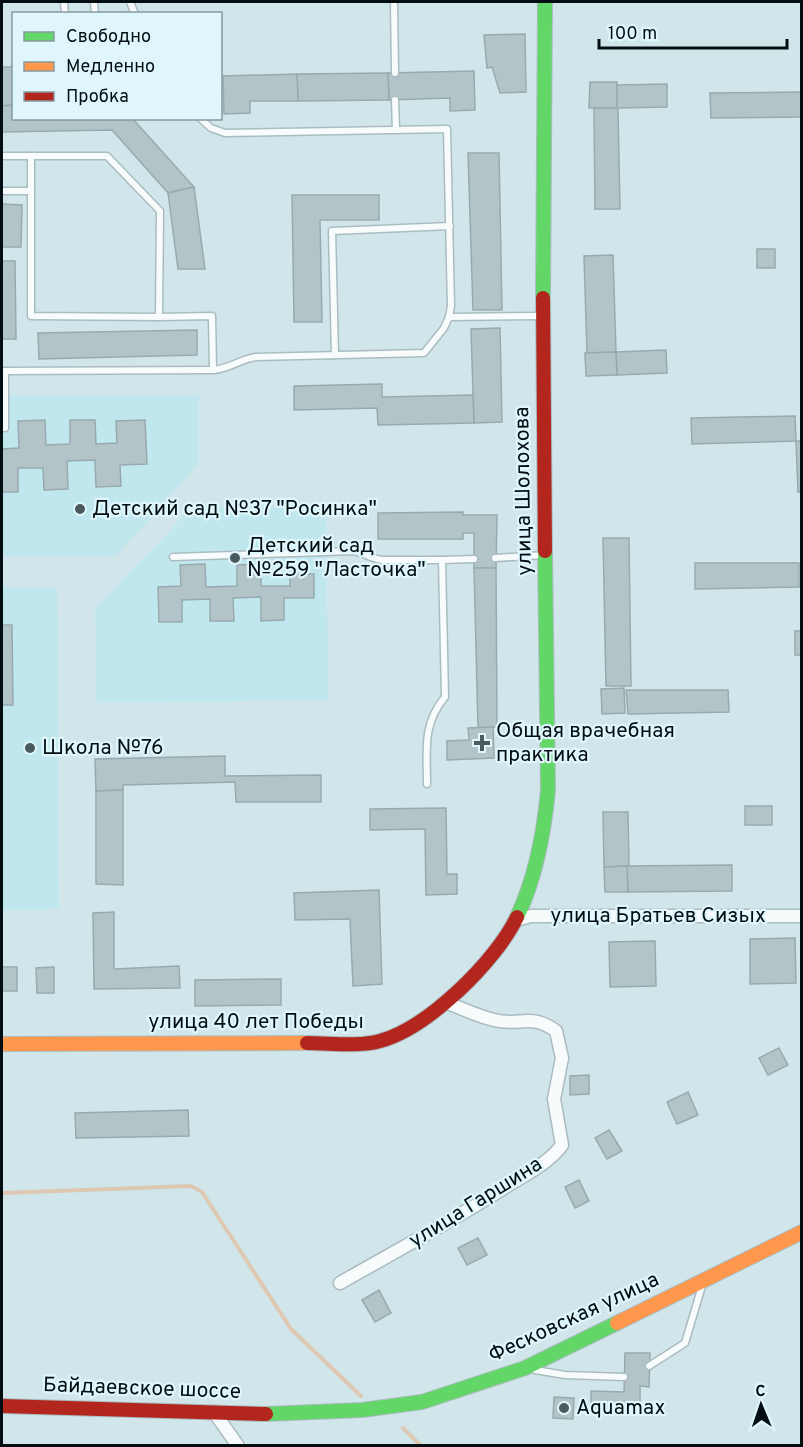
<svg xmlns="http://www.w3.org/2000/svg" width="803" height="1447" font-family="Overpass,sans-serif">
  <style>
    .built { fill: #c1e7ee }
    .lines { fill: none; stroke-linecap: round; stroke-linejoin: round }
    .stream { stroke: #dfc8b2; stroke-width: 4 }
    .building { fill: #b3c4c8; stroke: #98aaad; stroke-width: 1.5 }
    .lane-casing { stroke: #abbcc0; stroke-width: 9 }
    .street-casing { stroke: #abbcc0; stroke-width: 15 }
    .fast-casing { stroke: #abbcc0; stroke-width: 16 }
    .slow-casing { stroke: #abbcc0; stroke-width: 16 }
    .jam-casing { stroke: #abbcc0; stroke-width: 16 }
    .lane { stroke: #f8fbfc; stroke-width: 6 }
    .street { stroke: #f8fbfc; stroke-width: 12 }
    .fast { stroke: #63d668; stroke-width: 14 }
    .slow { stroke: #ff974d; stroke-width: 14 }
    .jam { stroke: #b3261e; stroke-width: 14 }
    .poi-dot { fill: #4a5a5d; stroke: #dff7fc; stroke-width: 2 }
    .labels { text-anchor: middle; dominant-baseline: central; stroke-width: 4.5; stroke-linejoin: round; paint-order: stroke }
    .street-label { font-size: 21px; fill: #020e11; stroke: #dff7fc }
    .poi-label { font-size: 21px; fill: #020e11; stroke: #dff7fc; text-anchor: start }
  </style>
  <rect width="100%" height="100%" fill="#d0e6eb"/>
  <g class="built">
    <path d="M2,395H199V463L116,556H2Z"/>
    <path d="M326,506L328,700L96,703L95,609L192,507Z"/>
    <path d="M2,587H57L59,909L2,910Z"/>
  </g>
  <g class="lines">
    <g class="stream">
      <path d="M2,1193L191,1186L202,1192L291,1329L361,1396"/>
      <path d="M403,1428L421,1446"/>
    </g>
  </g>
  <g class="building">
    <path d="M525,34L526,92L500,93L492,67L487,68L484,35Z"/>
    <path d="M2,67H14V105L2,106Z"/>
    <path d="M474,71L475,110L450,111V98L389,100L388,73Z"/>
    <path d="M388,73L389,100L298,101L297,74Z"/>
    <path d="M297,74L298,101H250V113L224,114L223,76Z"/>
    <path d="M590,82H617V108H589Z"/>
    <path d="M667,84V107L618,108L620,209H595L594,108H617V85Z"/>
    <path d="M802,92V117L711,118L710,93Z"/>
    <path d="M14,105V118H132L194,187L168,193L112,130L2,132V106Z"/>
    <path d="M468,153H499L502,310H473Z"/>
    <path d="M194,187L205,269H178L168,193Z"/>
    <path d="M292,195H379V220H320L322,322H294Z"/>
    <path d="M2,204L22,205L21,247H2Z"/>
    <rect x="757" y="249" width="18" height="19"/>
    <path d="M613,255L616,352L587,353L584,256Z"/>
    <path d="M2,261H15L16,339H2Z"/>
    <path d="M500,328L502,422L474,423L471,329Z"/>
    <path d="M197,330V355L39,359L38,333Z"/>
    <path d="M666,350L667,373L617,375L616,352Z"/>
    <path d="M616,352L617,375L586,376L585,353Z"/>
    <path d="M382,384V397L473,395L474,423L378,425L377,408L294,410V386Z"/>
    <path d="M795,416L796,441L692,444L691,418Z"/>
    <path d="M45,420L46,445L70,444V420H95L96,444L117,443L116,421L145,420L147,464L120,465L121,486L96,487L95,460L67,461L68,489L44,490L43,468H18V492H2V449L19,448L18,421Z"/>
    <path d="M796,441H802V492H798Z"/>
    <path d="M463,512V515H497L496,568H474V533H463V539H378V513Z"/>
    <path d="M603,538H629L631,686H606Z"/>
    <path d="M695,563H799V587L695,589Z"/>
    <path d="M205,564L206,587L237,586V565L261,564V586H290V574H314V598H284V620L261,621V597L233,598L234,621H210V599L182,600V622H159L158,587L181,586L180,565Z"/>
    <path d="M474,568H496L497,727L478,728Z"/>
    <path d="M2,625H12L13,705H2Z"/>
    <rect x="795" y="631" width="7" height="24"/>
    <path d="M624,688L625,713L602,714L601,689Z"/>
    <path d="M626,690H728L729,712L628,714Z"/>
    <path d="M493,727L494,758L447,760V741L469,740L468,728Z"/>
    <path d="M225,756V776L321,775V802H236L235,782L123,785V790L96,791L95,759Z"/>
    <path d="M123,790V885L96,884V791Z"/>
    <rect x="745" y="806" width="27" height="19"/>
    <path d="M446,808L447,874H457V894L426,895L425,829L370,830V809Z"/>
    <path d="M603,812H628L629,866L604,867Z"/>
    <path d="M732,865V891L628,892L627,866Z"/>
    <path d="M627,866L628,892H605L604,867Z"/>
    <path d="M379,890L382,984L353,986L350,919L295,920L294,893Z"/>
    <path d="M114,912V969L179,966L180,988L94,989L93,913Z"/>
    <path d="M795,938L796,983L750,984V939Z"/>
    <path d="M655,941L656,986L610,987L609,942Z"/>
    <rect x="2" y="967" width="15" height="24"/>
    <path d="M54,967V993H37L36,968Z"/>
    <path d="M281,979V1005L195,1006V980Z"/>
    <path d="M779,1048L788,1065L768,1075L759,1058Z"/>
    <path d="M589,1075V1094L570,1095V1076Z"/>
    <path d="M688,1092L698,1115L677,1124L667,1102Z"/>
    <path d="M188,1110L189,1136L76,1138L75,1113Z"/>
    <path d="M609,1130L622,1151L607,1159L595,1138Z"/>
    <path d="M579,1180L589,1201L575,1208L565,1187Z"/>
    <path d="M478,1238L487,1255L467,1265L458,1248Z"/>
    <path d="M379,1290L391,1313L375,1322L362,1300Z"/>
    <path d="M625,1353H650L649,1387L640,1386V1412L591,1410V1391L624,1392Z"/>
    <path d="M554,1397L574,1398L573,1419L553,1418Z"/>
  </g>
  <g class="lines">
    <defs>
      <g id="lane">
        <path d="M64,2L65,14"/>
        <path d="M94,2L95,14"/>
        <path d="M130,2L135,14"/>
        <path d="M394,2L395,73"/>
        <path d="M395,100L396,130"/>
        <path d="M200,118L211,128L225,133L447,129L451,306L449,317"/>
        <path d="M2,156H107L160,211L159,317L212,316L213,370C230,369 240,359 256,357L424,353L444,328L449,317L543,316"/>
        <path d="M31,156V316L159,317"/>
        <path d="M2,191H31"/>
        <path d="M335,355L332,231L450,226"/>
        <path d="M5,428V371L213,370"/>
        <path d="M173,557L354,551C364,553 372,559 382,560H442"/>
        <path d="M495,558L546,555"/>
        <path d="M427,784C427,751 422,724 445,697L442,560L474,559"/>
        <path d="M649,1366L685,1343L702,1286"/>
        <path d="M535,1370L565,1375L624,1377"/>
      </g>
      <g id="street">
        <path d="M516,920L531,916H802"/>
        <path d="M340,1283C396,1251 452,1221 507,1186C525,1175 549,1163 562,1145L554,1099L562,1058L556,1031C530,1012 520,1027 494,1020C477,1016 461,1008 445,1002"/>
        <path d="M214,1412L238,1446"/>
      </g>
      <g id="fast">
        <path d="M543,298L545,2"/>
        <path d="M517,917C536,877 544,834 548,790L545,551"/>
        <path d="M266,1414L362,1410L422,1402L525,1368L617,1323"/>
      </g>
      <g id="slow">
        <path d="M2,1044L307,1043"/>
        <path d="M617,1323L802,1232"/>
      </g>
      <g id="jam">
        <path d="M543,298L545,551"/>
        <path d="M307,1043C331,1043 358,1047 380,1041C428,1028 496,961 517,917"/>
        <path d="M2,1406L266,1414"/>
      </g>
    </defs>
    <use href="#lane" class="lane-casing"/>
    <use href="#street" class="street-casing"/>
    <use href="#fast" class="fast-casing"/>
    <use href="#slow" class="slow-casing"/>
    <use href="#jam" class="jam-casing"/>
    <use href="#lane" class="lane"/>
    <use href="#street" class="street"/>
    <use href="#fast" class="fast"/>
    <use href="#slow" class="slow"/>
    <use href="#jam" class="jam"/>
  </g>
  <g class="poi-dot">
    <circle cx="80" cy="509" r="6"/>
    <circle cx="235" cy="558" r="6"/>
    <path d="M479 734h6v6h6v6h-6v6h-6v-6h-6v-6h6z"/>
    <circle cx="30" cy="748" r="6"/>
    <circle cx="564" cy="1408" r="6"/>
  </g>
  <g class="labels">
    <g class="street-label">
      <text transform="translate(524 491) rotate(-91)">улица Шолохова</text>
      <text x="658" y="916">улица Братьев Сизых</text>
      <text x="256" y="1022">улица 40 лет Победы</text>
      <text transform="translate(476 1203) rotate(-32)">улица Гаршина</text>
      <text transform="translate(574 1318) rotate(-25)">Фесковская улица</text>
      <text transform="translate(142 1389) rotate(2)">Байдаевское шоссе</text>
    </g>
    <g class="poi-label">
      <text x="92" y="509">Детский сад №37 "Росинка"</text>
      <text x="247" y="546">Детский сад<tspan x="247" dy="24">№259 "Ласточка"</tspan></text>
      <text x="496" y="731">Общая врачебная<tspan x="496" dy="24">практика</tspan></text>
      <text x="42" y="748">Школа №76</text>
      <text x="576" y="1408">Aquamax</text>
    </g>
  </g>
  <rect width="803" height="1447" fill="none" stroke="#020e11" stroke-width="6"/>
  <rect x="12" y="12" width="210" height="108" fill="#dff7fc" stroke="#879a9e" stroke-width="1.5"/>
  <rect x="24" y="32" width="30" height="9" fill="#63d668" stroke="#879a9e" stroke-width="1.5"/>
  <text x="66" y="42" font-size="18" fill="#020e11">Свободно</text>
  <rect x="24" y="62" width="30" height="9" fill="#ff974d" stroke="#879a9e" stroke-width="1.5"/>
  <text x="66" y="72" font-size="18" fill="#020e11">Медленно</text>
  <rect x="24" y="92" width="30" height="9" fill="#b3261e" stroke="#879a9e" stroke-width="1.5"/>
  <text x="66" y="102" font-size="18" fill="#020e11">Пробка</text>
  <g transform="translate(761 1405) rotate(358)" stroke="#dff7fc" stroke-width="4.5" paint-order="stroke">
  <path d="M0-4.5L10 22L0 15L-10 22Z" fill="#020e11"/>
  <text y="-9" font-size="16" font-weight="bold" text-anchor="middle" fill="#020e11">С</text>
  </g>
  <path d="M599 39v9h188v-9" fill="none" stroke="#020e11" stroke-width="3"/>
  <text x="608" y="39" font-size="18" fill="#020e11" stroke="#dff7fc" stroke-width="4.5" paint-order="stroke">100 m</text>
</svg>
